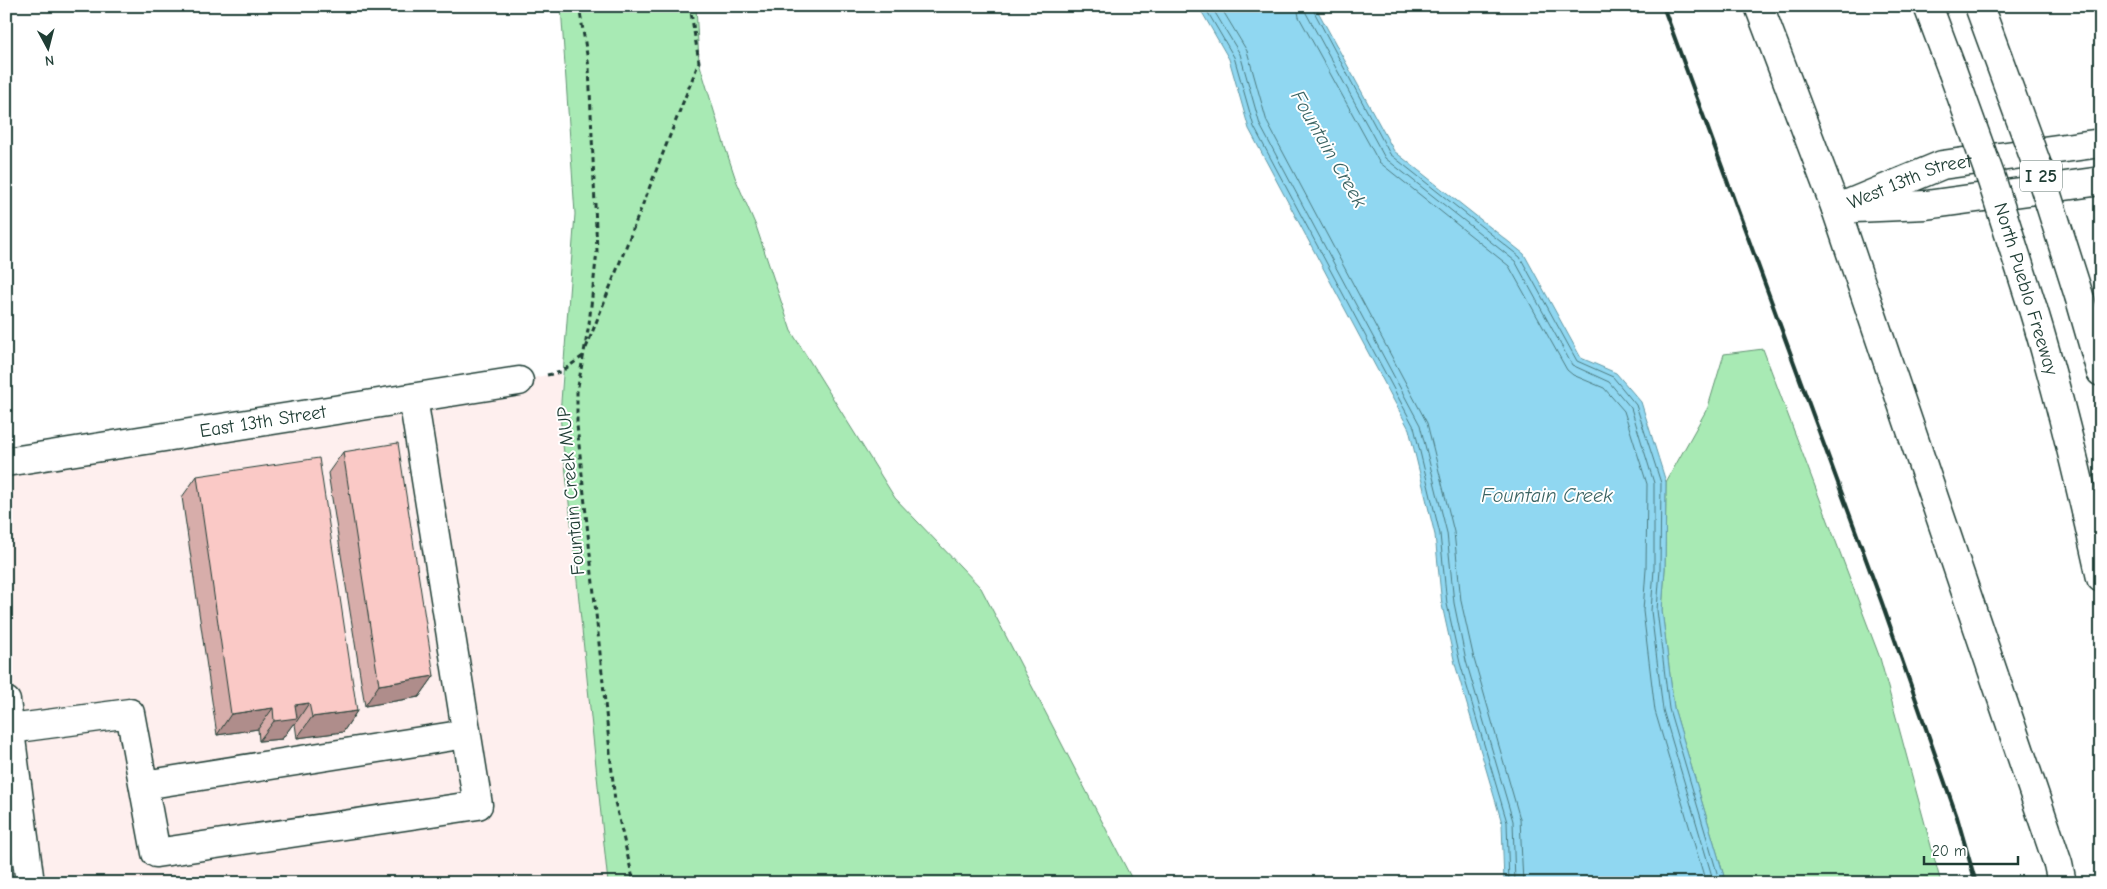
<svg xmlns="http://www.w3.org/2000/svg" width="2107" height="889" font-family="'Comic Neue',sans-serif">
  <style>
    .built { fill: #feefee }
    .green { fill: #a8eab4; stroke: #649474 }
    .water { fill: #90d7f1; stroke: #6399a5 }
    .lines { fill: none; stroke-linecap: round; stroke-linejoin: round }
    .shore { stroke: #4c7b80; stroke-width: 1 }
    .minor-casing { stroke: #1f3d34; stroke-width: 31 }
    .major-casing { stroke: #1f3d34; stroke-width: 31 }
    .highway-casing { stroke: #1f3d34; stroke-width: 31 }
    .path { stroke: #1f3d34; stroke-width: 3; stroke-dasharray: 5 4; stroke-linecap: butt }
    .minor { stroke: #fff; stroke-width: 28 }
    .major { stroke: #fff; stroke-width: 28 }
    .highway { stroke: #fff; stroke-width: 28 }
    .rail { stroke: #1f3d34; stroke-width: 4 }
    .highway-bridge-casing { stroke: #1f3d34; stroke-width: 31; stroke-linecap: butt }
    .highway-bridge { stroke: #fff; stroke-width: 28 }
    .wall { fill: #d7adaa; stroke: #1f3d34 }
    .shaded-wall { fill: #af8d8b; stroke: #1f3d34 }
    .building { fill: #fac9c6; stroke: #1f3d34 }
    .labels { text-anchor: middle; dominant-baseline: central; stroke-width: 4; stroke-linejoin: round; paint-order: stroke }
    .shield { fill: #fff; stroke: #627771; stroke-width: 1 }
    .shield-label { font-size: 18px; font-weight: bold; fill: #1f3d34 }
    .street-label { font-size: 19px; fill: #1f3d34; stroke: #fff }
    .water-label { font-size: 20px; font-style: italic; fill: #3b6463; stroke: #fff }
  </style>
  <rect width="100%" height="100%" fill="#fff"/>
  <filter id="ink" filterUnits="userSpaceOnUse"><feTurbulence type="fractalNoise" baseFrequency=".02" numOctaves="2"/><feDisplacementMap in="SourceGraphic" scale="10" xChannelSelector="R" yChannelSelector="G"/><feConvolveMatrix kernelMatrix="1 2 1 2 8 2 1 2 1" color-interpolation-filters="sRGB"/></filter>
  <g filter="url(#ink)">
    <path class="built" d="M561,372L560,415L608,883H6V462L519,381Z"/>
    <g class="green">
      <path d="M561,6H696L699,62L725,147L736,180L756,226L791,331L895,498L981,588L1134,883H608L560,415L575,214Z"/>
      <path d="M1763,349L1880,658L1941,883H1726L1674,708L1662,610L1665,569L1666,482L1708,407L1724,354Z"/>
    </g>
    <path class="water" d="M1195,6H1315L1394,151L1524,254L1581,358L1616,373L1641,402L1666,482L1665,569L1662,610L1674,708L1726,883H1504L1502,823L1455,664L1442,605L1435,535L1409,429L1249,129L1229,59L1203,14Z"/>
    <g class="lines">
      <g class="shore">
        <path d="M1202,6L1207,11L1234,57L1254,127L1414,427L1440,534L1447,604L1460,663L1507,822L1509,883"/>
        <path d="M1211,6L1240,54L1260,125L1420,425L1447,533L1454,603L1466,661L1513,821L1515,883"/>
        <path d="M1220,6L1247,51L1267,122L1427,423L1454,532L1461,601L1474,659L1520,819L1523,883"/>
        <path d="M1297,6L1299,17L1379,162L1509,266L1567,370L1573,375L1604,388L1624,411L1647,484L1646,569L1643,611L1655,711L1706,883"/>
        <path d="M1305,6L1306,13L1385,158L1515,261L1572,365L1609,382L1631,408L1654,483V569L1651,611L1663,710L1714,883"/>
        <path d="M1311,6L1390,154L1520,257L1577,361L1613,377L1636,405L1661,483L1660,569L1657,610L1669,709L1720,883"/>
      </g>
      <defs>
        <g id="minor">
          <path id="s1" d="M6,462L519,381"/>
          <path d="M6,701L30,883"/>
          <path d="M10,729L130,713L156,853L478,805L413,398"/>
          <path d="M144,785L466,734"/>
        </g>
        <g id="major">
          <path d="M1855,208L1926,205L2101,181"/>
          <path id="s2" d="M1836,209L1942,165L2101,143"/>
        </g>
        <g id="highway">
          <path d="M1759,6L1836,209L2058,864L2062,883"/>
          <path d="M1928,6L1952,70"/>
          <path d="M1979,6L1997,55"/>
          <path d="M2080,299L2101,372"/>
          <path d="M2033,309C2060,397 2081,487 2101,578"/>
        </g>
      </defs>
      <use href="#minor" class="minor-casing"/>
      <use href="#major" class="major-casing"/>
      <use href="#highway" class="highway-casing"/>
      <g class="path">
        <path d="M579,6L589,67L597,251L589,324L577,392V425L615,802L634,883"/>
        <path d="M586,348L699,62L690,6"/>
        <path d="M547,375L561,372L583,356"/>
      </g>
      <use href="#minor" class="minor"/>
      <use href="#major" class="major"/>
      <use href="#highway" class="highway"/>
      <path class="rail" d="M1663,6L1882,603L1957,817L1976,883"/>
      <defs>
        <g id="highway-bridge">
          <path d="M1997,55L2041,176L2080,299"/>
          <path d="M1952,70L1992,181L2033,309"/>
        </g>
      </defs>
      <use href="#highway-bridge" class="highway-bridge-casing"/>
      <use href="#highway-bridge" class="highway-bridge"/>
    </g>
    <g class="wall">
      <path d="M343,452L434,676L419,697L365,706L328,473Z"/>
      <path d="M197,476L357,711L343,732L297,738L295,724H293L282,739L259,741L258,729L217,735L182,497Z"/>
    </g>
    <g class="shaded-wall">
      <path d="M434,676L419,697L365,706L379,685Z"/>
      <path d="M309,703L295,724H293L282,739L259,741L274,721L295,705Z"/>
      <path d="M273,708L258,729L217,735L231,714Z"/>
      <path d="M357,711L343,732L297,738L312,717Z"/>
    </g>
    <g class="building">
      <path d="M398,443L434,676L379,685L343,452Z"/>
      <path d="M319,458L357,711L312,717L309,703L295,705L297,718L274,721L273,708L231,714L197,476Z"/>
    </g>
  </g>
  <g class="labels">
    <rect class="shield" x="2020" y="160.5" width="42" height="31" rx="4"/>
    <g class="shield-label">
      <text x="2041" y="176">I 25</text>
    </g>
    <g class="street-label">
      <text stroke="none"><textPath href="#s2" startOffset="79">West 13th Street</textPath></text>
      <text transform="translate(2026 289) rotate(73)">North Pueblo Freeway</text>
      <text stroke="none"><textPath href="#s1" startOffset="260">East 13th Street</textPath></text>
      <text transform="translate(571 491) rotate(-95)">Fountain Creek MUP</text>
    </g>
    <g class="water-label">
      <text transform="translate(1329 149) rotate(60)">Fountain Creek</text>
      <text x="1547" y="495">Fountain Creek</text>
    </g>
  </g>
  <rect width="2107" height="889" fill="none" stroke="#fff" stroke-width="25"/>
  <rect x="12" y="12" width="2082" height="864" fill="none" stroke="#1f3d34" stroke-width="2" filter="url(#ink)"/>
  <g transform="translate(48 48) rotate(173)" stroke="#ffffff" stroke-width="4" paint-order="stroke">
  <path d="M0-4L9 19L0 12L-9 19Z" fill="#1f3d34"/>
  <text y="-8" font-size="14" font-weight="bold" text-anchor="middle" fill="#1f3d34">N</text>
  </g>
  <path d="M1924 856v8h94v-8" fill="none" stroke="#1f3d34" stroke-width="2.5"/>
  <text x="1932" y="856" font-size="15" fill="#1f3d34" stroke="#ffffff" stroke-width="4" paint-order="stroke">20 m</text>
</svg>
